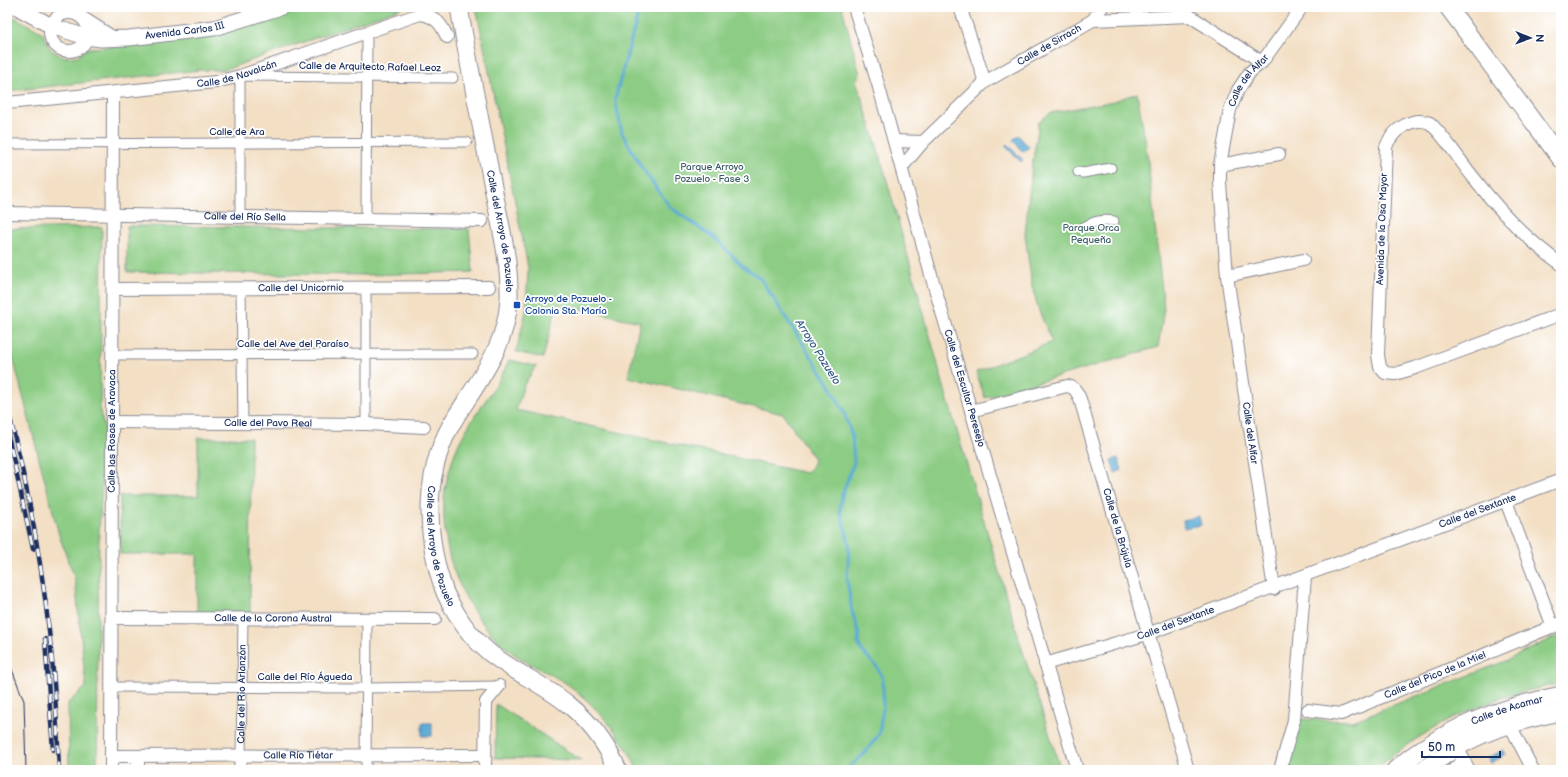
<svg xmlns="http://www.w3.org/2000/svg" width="1568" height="777" font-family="'Balsamiq Sans',sans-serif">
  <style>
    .green { fill: #8ccc84; stroke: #547e71 }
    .water { fill: #5aabd5; stroke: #3a6d9a }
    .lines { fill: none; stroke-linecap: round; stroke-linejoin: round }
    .stream { stroke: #5aabd5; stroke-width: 3 }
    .pedestrian-casing { stroke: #878791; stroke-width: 11 }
    .minor-casing { stroke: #878791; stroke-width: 14 }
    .tertiary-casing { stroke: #878791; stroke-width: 17 }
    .secondary-casing { stroke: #878791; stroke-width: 19 }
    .pedestrian { stroke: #fff; stroke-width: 9 }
    .minor { stroke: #fff; stroke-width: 12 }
    .tertiary { stroke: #fff; stroke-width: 15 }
    .secondary { stroke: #fff; stroke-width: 17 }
    .tram { stroke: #1b2f5e; stroke-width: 1 }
    .rail-casing { stroke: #1b2f5e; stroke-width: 4.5 }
    .rail { stroke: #fff; stroke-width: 3; stroke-dasharray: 9; stroke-linecap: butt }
    .transit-dot { fill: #1a4fb4; stroke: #fff; stroke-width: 1.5 }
    .labels { text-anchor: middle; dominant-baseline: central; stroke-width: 3.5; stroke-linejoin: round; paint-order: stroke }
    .street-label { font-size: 10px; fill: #1b2f5e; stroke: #fff }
    .park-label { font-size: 10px; fill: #3d5e69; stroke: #fff }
    .transit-label { font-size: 10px; fill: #164399; stroke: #fff; text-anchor: start }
    .water-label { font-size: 11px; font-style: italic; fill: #315a88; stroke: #fff }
  </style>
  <rect width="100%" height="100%" fill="#fff"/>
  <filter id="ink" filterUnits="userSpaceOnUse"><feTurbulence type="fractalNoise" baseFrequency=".025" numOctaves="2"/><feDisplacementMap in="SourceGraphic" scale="8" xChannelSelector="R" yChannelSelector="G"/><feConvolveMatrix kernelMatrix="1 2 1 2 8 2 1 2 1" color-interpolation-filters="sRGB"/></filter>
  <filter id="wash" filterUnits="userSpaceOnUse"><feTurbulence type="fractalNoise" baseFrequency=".012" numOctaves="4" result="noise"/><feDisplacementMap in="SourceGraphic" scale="16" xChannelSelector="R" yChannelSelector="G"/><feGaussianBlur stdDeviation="0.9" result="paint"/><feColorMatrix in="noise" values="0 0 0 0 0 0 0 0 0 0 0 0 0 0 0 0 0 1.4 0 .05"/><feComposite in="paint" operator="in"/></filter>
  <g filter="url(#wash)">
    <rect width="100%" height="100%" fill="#f3dfc4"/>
    <g class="green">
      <path d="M295,7H404L224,70H200L7,91V13L43,33L50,49L62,57L77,56L88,48L126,46L215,35Z"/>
      <path d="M476,7H842L860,75L856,80L881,159L946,394L1023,652L1061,770H637C626,740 593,702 567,684C550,673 531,666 514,654C482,631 459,593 449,555C444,532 441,503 447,480C451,463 456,447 465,432C479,407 498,387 509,360L536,366L524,385L516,410L806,473L812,467L814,459L783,414L628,377L640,322L557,304L543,358L516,352L526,311L528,267Z"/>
      <path d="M1137,93L1146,144L1164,309L1158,347L985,398L976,372L1052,342L1039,311L1032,286L1025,235L1032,165L1038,130V122L1050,113L1114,101Z"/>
      <path d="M127,226L469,229L473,272L365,275L127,272Z"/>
      <path d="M102,227L100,411L105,430L99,532L97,770H69L68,703L86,687L75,579L59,535L7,335V229Z"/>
      <path d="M198,438H251L250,615H197V554H120V496H198Z"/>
      <path d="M1561,634V684C1493,694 1427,725 1375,770H1287L1299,719L1353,721L1508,660Z"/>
      <path d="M496,704L581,760L495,758Z"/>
    </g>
    <g class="water">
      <path d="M1018,135L1029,147L1023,152L1013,140Z"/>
      <path d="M1007,144L1023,160L1021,162L1005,146Z"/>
      <path d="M1118,458L1122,470L1115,473L1111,460Z"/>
      <path d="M1199,516L1201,525L1184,528L1183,520Z"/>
      <rect x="422" y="723" width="10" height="13"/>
      <path d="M1503,750L1505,755L1491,763L1488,758Z"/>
    </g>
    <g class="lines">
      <path class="stream" d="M640,7L615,99L622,133L642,168L670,207L715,239L745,268L760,278L829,384L843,410L852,436L854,462L842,495L840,511L849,543L847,581L852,611L859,634L858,643L862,651L877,667L883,679V708L879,734L865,753L846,770"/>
    </g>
  </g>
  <g filter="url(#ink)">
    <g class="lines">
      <defs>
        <g id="pedestrian">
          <path d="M7,144L467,142"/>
          <path d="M1078,172L1083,173L1111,168"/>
          <path d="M240,217V76L453,78"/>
          <path d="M366,219L367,32"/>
          <path d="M1082,228C1094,221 1101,219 1114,221"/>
          <path d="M241,288L243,424"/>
          <path d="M112,355L473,354"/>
          <path d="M366,424V287"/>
          <path d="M111,687L367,688L499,686"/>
          <path id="s1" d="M241,756L243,617"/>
          <path d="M366,770L367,619"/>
        </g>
        <g id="minor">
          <path id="s2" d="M854,7L878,84L931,275L1077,770"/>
          <path d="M960,7L985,82"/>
          <circle cx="69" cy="32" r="19"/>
          <path d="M83,18L114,38"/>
          <path d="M1093,20L1102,7"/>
          <path id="s3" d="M7,103L216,82L240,76L420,14C435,16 441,23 447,37"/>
          <path d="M894,141L923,142"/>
          <path d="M1220,165L1279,154"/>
          <path id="s4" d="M902,167L923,142L985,82L1093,20L1190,16L1262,62"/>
          <path id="s5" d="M7,213L482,221"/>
          <path d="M1561,264C1527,240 1499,211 1474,178C1459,160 1447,139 1430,123C1412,116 1392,130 1386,147L1378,355L1380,367L1385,373L1395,374L1415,368L1561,314"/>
          <path d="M1227,276L1303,260"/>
          <path id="s6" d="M113,289L489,287"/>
          <path id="s7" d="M971,411L1067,386C1075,387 1077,392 1080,399L1188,770"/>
          <path id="s8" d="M112,422L366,424L424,427"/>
          <path d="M1506,501L1553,627"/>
          <path id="s9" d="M1274,589L1227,276L1220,183V165L1230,110L1238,90L1250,72L1262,62L1302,7"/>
          <path id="s10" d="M112,618L435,619"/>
          <path id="s11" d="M1045,664L1147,634L1561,480"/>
          <path id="s12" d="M1308,710L1341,714L1561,623"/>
          <path d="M1510,725L1533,770"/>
          <path d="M1457,747L1469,770"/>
          <path id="s13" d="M111,756L485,755"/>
          <path id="s14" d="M111,770L113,93"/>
          <path d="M138,770V756"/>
          <path d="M240,770L241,756"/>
          <path d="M485,770L486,702L499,686"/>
          <path d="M1280,770L1294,720L1305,577"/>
          <path d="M1453,770L1464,760"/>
        </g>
        <g id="tertiary">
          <path id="s15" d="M17,7L51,26L86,37L101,39L129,38L214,28L281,7"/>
        </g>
        <g id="secondary">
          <path id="s16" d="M459,7C469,66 481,124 492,182C499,220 510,259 509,298C507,345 481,377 457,415C423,467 424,534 444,590C447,598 452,606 456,613C486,665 527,671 569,705C590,722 607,745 618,770"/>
          <path d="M1448,7L1561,159"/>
          <path id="s17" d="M1395,770C1441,729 1501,707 1561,695"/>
          <path d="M1422,770C1434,763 1445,755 1456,748C1487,729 1525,719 1561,712"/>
        </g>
      </defs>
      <use href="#pedestrian" class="pedestrian-casing"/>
      <use href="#minor" class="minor-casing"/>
      <use href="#tertiary" class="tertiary-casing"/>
      <use href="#secondary" class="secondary-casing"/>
      <use href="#pedestrian" class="pedestrian"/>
      <use href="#minor" class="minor"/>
      <use href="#tertiary" class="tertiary"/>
      <use href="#secondary" class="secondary"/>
      <g class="tram">
        <path d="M7,641L11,667L24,701L26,770"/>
        <path d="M7,714L8,770"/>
      </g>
      <defs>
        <g id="rail">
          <path d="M7,407C39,526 55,647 59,770"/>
          <path d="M7,430L33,549"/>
          <path d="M45,639L53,750"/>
        </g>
      </defs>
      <use href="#rail" class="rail-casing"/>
      <use href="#rail" class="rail"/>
    </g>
  </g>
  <rect class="transit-dot" x="513" y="301" width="8" height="8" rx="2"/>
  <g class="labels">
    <g class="street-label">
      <text stroke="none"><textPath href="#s15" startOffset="175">Avenida Carlos III</textPath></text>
      <text stroke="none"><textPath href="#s4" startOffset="193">Calle de Sirrach</textPath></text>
      <text transform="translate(370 67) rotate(1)">Calle de Arquitecto Rafael Leoz</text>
      <text stroke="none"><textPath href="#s3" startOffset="232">Calle de Navalcán</textPath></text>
      <text stroke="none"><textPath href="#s9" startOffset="519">Calle del Alfar</textPath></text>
      <text x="237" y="132">Calle de Ara</text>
      <text stroke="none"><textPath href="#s5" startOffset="238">Calle del Río Sella</textPath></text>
      <text transform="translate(1382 229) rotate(-88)">Avenida de la Osa Mayor</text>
      <text stroke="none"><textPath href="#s16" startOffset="228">Calle del Arroyo de Pozuelo</textPath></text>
      <text stroke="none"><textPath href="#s6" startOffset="188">Calle del Unicornio</textPath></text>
      <text x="293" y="344">Calle del Ave del Paraíso</text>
      <text stroke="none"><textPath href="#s2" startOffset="397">Calle del Escultor Peresejo</textPath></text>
      <text stroke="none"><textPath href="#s8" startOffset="156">Calle del Pavo Real</textPath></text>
      <text stroke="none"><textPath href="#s14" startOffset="339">Calle las Rosas de Aravaca</textPath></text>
      <text transform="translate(1250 433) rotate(82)">Calle del Alfar</text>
      <text stroke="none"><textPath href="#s11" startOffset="459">Calle del Sextante</textPath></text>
      <text stroke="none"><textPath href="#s7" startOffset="253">Calle de la Brújula</textPath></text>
      <text stroke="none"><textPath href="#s16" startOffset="563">Calle del Arroyo de Pozuelo</textPath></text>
      <text stroke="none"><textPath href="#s10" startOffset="161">Calle de la Corona Austral</textPath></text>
      <text stroke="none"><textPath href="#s11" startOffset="137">Calle del Sextante</textPath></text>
      <text stroke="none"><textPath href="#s12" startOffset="135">Calle del Pico de la Miel</textPath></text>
      <text x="305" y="677">Calle del Río Águeda</text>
      <text stroke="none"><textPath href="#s1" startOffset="62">Calle del Río Arlanzón</textPath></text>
      <text stroke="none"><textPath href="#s17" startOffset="128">Calle de Acamar</textPath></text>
      <text stroke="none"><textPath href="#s13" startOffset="187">Calle Río Tiétar</textPath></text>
    </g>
    <g class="park-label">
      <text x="712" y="167">Parque Arroyo<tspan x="712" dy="12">Pozuelo - Fase 3</tspan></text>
      <text x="1091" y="228">Parque Orca<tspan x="1091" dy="12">Pequeña</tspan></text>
    </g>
    <g class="transit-label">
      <text x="525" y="299">Arroyo de Pozuelo -<tspan x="525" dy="12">Colonia Sta. María</tspan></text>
    </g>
    <g class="water-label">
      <text transform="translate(818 352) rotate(58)">Arroyo Pozuelo</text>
    </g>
  </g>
  <rect width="1568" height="777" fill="none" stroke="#fff" stroke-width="24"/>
  <g transform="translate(1530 38) rotate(91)" stroke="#ffffff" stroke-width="3" paint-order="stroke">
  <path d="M0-3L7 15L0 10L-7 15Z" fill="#1b2f5e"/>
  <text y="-6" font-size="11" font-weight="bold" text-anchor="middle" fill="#1b2f5e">N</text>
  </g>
  <path d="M1422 751v6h78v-6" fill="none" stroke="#1b2f5e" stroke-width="2"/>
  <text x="1428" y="751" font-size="12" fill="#1b2f5e" stroke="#ffffff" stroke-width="3" paint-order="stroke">50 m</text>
</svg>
